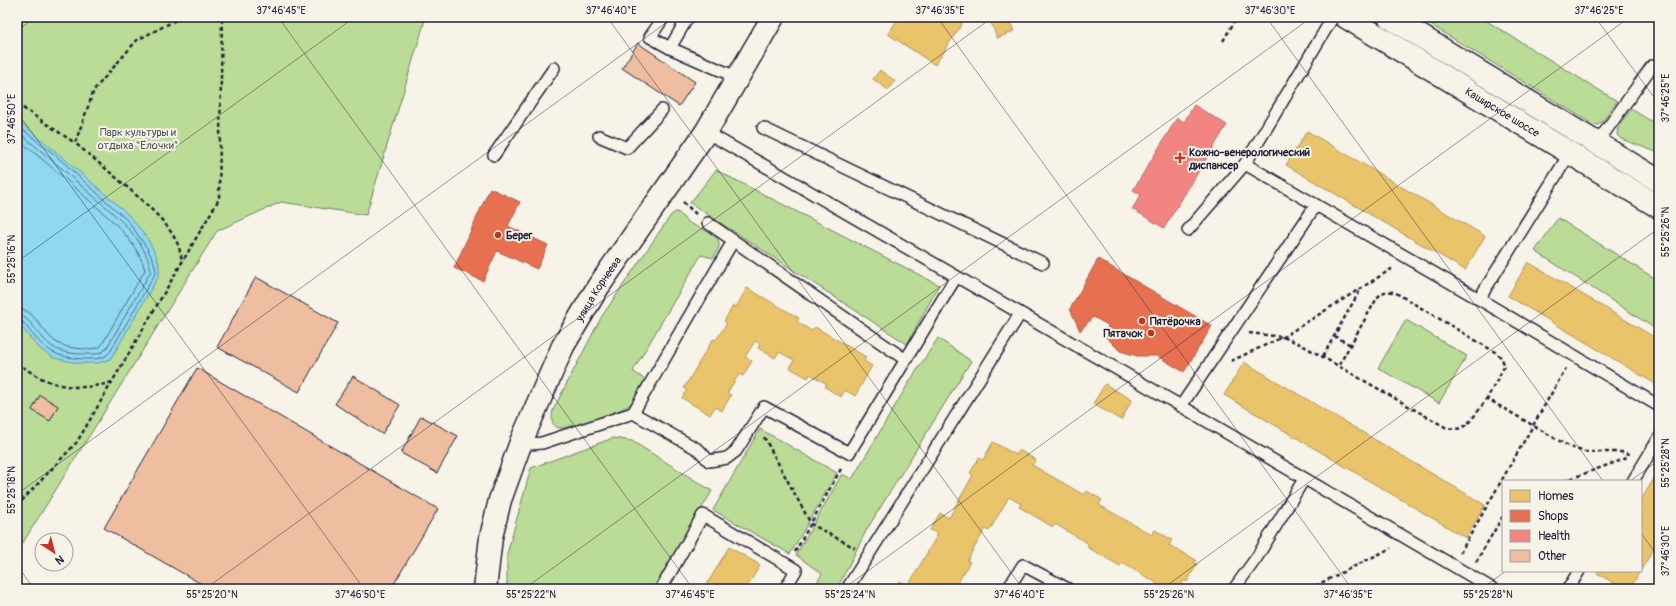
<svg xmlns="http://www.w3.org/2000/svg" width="1676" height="606" font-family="Pangolin,sans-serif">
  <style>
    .green { fill: #badc96; stroke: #6e7f68 }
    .water { fill: #8fd8f0; stroke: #638fa8 }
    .homes { fill: #e9c46a; stroke: #ad935c }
    .shops { fill: #e76f51; stroke: #ac584a }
    .health { fill: #f28482; stroke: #b4676d }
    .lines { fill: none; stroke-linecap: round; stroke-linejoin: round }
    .shore { stroke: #4e6b83; stroke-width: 1 }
    .building { fill: #efbea0; stroke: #22223b }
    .service-casing { stroke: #22223b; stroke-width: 14 }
    .tertiary-casing { stroke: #22223b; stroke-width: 25 }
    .primary-casing { stroke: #22223b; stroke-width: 25 }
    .path { stroke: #22223b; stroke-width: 2.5; stroke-dasharray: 4 3; stroke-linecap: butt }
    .service { stroke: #f7f3e8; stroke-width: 11 }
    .tertiary { stroke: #f7f3e8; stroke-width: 22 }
    .primary { stroke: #f7f3e8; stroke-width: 22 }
    .ticks { fill: none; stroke: #22223b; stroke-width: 1; stroke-opacity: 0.45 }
    .poi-dot { fill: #c8321e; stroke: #f7f3e8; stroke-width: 1.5 }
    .labels { text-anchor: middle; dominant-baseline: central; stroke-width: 4; stroke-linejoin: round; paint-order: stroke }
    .street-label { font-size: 11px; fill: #22223b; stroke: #f7f3e8 }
    .park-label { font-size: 11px; fill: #485052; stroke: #f7f3e8 }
    .poi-label { font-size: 11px; font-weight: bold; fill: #22223b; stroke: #f7f3e8; text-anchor: start }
    .neatline { fill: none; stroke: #22223b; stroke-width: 1.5 }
    .ticks-label { font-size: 10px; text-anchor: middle; fill: #22223b }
  </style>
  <rect width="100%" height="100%" fill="#f7f3e8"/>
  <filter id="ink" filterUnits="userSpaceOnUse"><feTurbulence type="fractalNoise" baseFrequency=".025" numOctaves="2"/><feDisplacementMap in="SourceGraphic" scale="8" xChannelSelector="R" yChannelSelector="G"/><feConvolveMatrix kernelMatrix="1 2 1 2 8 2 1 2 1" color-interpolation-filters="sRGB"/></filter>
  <g filter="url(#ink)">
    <g class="green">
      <path d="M17,17H426L366,215L281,202L217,231L17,552Z"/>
      <path d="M1418,17H1480L1617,101L1603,121L1598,125H1594Z"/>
      <path d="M1631,109L1659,126V153L1621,139L1617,135L1618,127Z"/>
      <path d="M716,170L939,285L907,344L690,203Z"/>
      <path d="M676,212C682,213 683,219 688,222C695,227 719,234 719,243C720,248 715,254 713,258L701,255L633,371L645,380C640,389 636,400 628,406C621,411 568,429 560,428C550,427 551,415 554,408L602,316L671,215Z"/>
      <path d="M1558,218L1659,281V331L1535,251Z"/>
      <path d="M1406,320L1467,356L1439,403L1378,368Z"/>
      <path d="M938,338L971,361L867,529L837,589H813L822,574L796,555L842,474L852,479L908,384Z"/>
      <path d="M760,429L837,473L790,554L713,510Z"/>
      <path d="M613,438L632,441L712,491L654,589H507V554L531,468Z"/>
    </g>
    <path class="water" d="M17,120C45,142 72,165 99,189C112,200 126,211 137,225C147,238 164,261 158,277L113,355L110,359L99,363H77L54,358L39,348L17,322Z"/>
    <g class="homes">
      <path d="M899,17H962L965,19L935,65L888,34Z"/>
      <path d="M989,17H1008L1014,31L997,38Z"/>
      <path d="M880,70L895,81L888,90L873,79Z"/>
      <path d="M1307,131L1485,236L1465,270L1286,165Z"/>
      <path d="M1528,262L1659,340V386L1508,296Z"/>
      <path d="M747,288L799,318L797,322L812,331L815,327L866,357L864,361L872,366L855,396L845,390L841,397L825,387L827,384L810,374L808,378L790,368L794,360L779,352L775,358L758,348L760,344L755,341L745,357L752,361L743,376L739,374L727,393L731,395L722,411L715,407L710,415L682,398L687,390L684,388L713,339L716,340L727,323L724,321L733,306L736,307Z"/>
      <path d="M1244,362L1485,505L1466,538L1224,395Z"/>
      <path d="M1105,384L1132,400L1121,420L1093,404Z"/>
      <path d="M993,442L1016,455L1019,450L1036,460L1032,465L1084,495L1087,491L1102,500L1099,505L1152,535L1155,530L1172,540L1169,545L1196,560L1194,563L1197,564L1187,582L1184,580L1179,589H1157L1154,588L1157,583L1122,563L1120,566L1087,547L1089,544L1055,524L1053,527L1019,507L1021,504L1009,497L989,531L985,529L967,561L970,562L954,589H896L900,581L908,586L938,534L930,530L940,513L949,518L973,475L970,473L979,458L983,460Z"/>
      <path d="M1659,470V540L1641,570V500Z"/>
      <path d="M729,547L760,565L746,589H704Z"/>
      <path d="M1598,571H1640L1630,589H1623L1597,573Z"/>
    </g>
    <g class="shops">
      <path d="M490,188L520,202L508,226L548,245L537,269L497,251L483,281L454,268Z"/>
      <path d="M1098,259L1212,326L1184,372L1157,356H1137L1120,351L1105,336L1108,325L1093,317L1080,331L1070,309Z"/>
    </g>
    <path class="health" d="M1194,105L1227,125L1164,228L1132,209L1141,195L1133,190L1177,118L1184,122Z"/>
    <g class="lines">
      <g class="shore">
        <path d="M17,125L54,154L128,221L147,248L154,262L156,272L110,352C104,359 96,359 87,359C51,358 43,348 22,321L17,319"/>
        <path d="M17,131C40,150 63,169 85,189C109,210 146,237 151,271L106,349C100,355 93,354 86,354C75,354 62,353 53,347C41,340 29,315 17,314"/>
        <path d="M17,139C39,156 60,174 81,193C105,215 136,237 145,270L101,346L98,348C86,350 66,349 56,342C42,333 35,309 17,308"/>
      </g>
    </g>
    <g class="building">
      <path d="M638,43L695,82L679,106L622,68Z"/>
      <path d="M256,277L338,323L299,392L217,347Z"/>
      <path d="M197,368L438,509L391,589H210L104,528Z"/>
      <path d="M353,376L400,405L382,434L335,404Z"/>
      <path d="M40,395L58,406L50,421L32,410Z"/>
      <path d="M421,416L458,436L437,473L401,453Z"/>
    </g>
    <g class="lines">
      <defs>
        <g id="service">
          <path d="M664,17L650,37L670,48L738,78"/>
          <path d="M670,48L688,17"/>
          <path d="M763,128L1043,263"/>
          <path d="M706,132L1181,406L1493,589"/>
          <path d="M599,136L627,148L662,110"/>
          <path d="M1597,143L1652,66"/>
          <path d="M1570,153L1479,299L1659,406"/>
          <path d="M494,155L554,68"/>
          <path d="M1316,205L1479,299"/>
          <path d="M708,223L906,360"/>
          <path d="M1188,230L1245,164L1333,17"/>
          <path d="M733,241L633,413L699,450L709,461L727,458L736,451L764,407L849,453L956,277"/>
          <path d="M1181,406L1316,205L1245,164"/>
          <path d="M521,442L530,444L542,443L633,413"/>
          <path d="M1633,481L1659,438"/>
          <path d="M661,589L703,515L796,570L785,589"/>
          <path d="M847,589L1020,314"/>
          <path d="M1008,589L1023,565L1068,589"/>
          <path d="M1234,589L1257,557L1304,479"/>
          <path d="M1568,589L1579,571"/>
        </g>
        <g id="tertiary">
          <path id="s1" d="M485,589L491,537L500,500L521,442L563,346L598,287L706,132L773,17"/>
        </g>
        <g id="primary">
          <path id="s2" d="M1346,17L1659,207"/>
          <path d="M1389,17L1659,181"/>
        </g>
      </defs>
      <use href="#service" class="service-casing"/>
      <use href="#tertiary" class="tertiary-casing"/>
      <use href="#primary" class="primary-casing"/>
      <g class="path">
        <path d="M182,17L137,40L94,90L75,143C99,163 123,183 146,204C156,214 167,224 174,237C179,245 181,253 182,263"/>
        <path d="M1223,41L1237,17"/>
        <path d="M17,104L75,143"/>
        <path d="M683,202L696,214"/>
        <path d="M1249,333L1283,337L1300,344L1445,427C1451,429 1457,430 1463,427C1475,421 1499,379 1504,366L1502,358L1495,352L1396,293C1388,290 1383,291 1377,298L1339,365"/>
        <path d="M1334,336L1351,345"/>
        <path d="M1323,356L1360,290"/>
        <path d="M1231,361L1283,337L1393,268"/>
        <path d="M17,362C45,386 77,393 112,382L219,199L222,17"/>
        <path d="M1486,398L1570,447L1585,452H1622L1630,454"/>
        <path d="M764,437L811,524L855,548"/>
        <path d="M1564,481L1619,461L1629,456"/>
        <path d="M17,506L77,442L112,382"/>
        <path d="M795,552L842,467"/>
        <path d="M1460,553L1566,368"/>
        <path d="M1476,562L1503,516"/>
        <path d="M1309,589L1391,548"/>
      </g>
      <use href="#service" class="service"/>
      <use href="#tertiary" class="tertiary"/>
      <use href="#primary" class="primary"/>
    </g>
  </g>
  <path class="ticks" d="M278,17L693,589M607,17L1023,589M937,17L1352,589M1266,17L1603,481M1595,17L1659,104M17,31L36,17M17,112L364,589M17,262L355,17M1630,481L1659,460M17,494L674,17M1641,533L1659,558M17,565L34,589M205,589L993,17M524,589L1312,17M843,589L1630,17M1162,589L1659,228M1481,589L1506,571"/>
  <g class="poi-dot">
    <path d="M1178 152h4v4h4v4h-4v4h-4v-4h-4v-4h4z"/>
    <circle cx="498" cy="235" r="4"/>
    <circle cx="1142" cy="321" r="4"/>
    <circle cx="1151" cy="333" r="4"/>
  </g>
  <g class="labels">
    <g class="street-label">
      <text stroke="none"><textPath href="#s2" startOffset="183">Каширское шоссе</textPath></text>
      <text stroke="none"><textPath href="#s1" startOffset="324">улица Корнеева</textPath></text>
    </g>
    <g class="park-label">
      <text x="138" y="132">Парк культуры и<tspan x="138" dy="13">отдыха "Ёлочки"</tspan></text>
    </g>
    <g class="poi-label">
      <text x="1189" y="152">Кожно-венерологический<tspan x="1189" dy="13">диспансер</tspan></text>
      <text x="506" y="235">Берег</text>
      <text x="1150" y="321">Пятёрочка</text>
      <text x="1143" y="333" text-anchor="end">Пятачок</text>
    </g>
  </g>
  <rect width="1676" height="606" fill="none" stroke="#f7f3e8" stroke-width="44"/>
  <rect x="1502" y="480" width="140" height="92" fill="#f7f3e8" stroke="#a29fa3"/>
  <rect x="1510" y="490" width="20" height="12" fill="#e9c46a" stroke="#a29fa3"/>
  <text x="1538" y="500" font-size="12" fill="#22223b">Homes</text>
  <rect x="1510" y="510" width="20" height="12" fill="#e76f51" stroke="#a29fa3"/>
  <text x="1538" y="520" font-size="12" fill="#22223b">Shops</text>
  <rect x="1510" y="530" width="20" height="12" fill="#f28482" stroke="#a29fa3"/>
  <text x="1538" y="540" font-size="12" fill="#22223b">Health</text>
  <rect x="1510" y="550" width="20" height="12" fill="#efbea0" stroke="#a29fa3"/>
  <text x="1538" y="560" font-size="12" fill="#22223b">Other</text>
  <g transform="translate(54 552) rotate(144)"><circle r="19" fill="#f7f3e8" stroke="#a29fa3"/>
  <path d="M0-3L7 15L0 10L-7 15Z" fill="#c8321e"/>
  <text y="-6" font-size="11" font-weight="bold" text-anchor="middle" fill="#22223b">N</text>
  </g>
  <rect x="22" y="22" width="1632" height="562" class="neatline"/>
  <g class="ticks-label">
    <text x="281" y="14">37°46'45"E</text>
    <text x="611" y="14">37°46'40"E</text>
    <text x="940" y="14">37°46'35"E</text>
    <text x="1270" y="14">37°46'30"E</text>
    <text x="1599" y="14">37°46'25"E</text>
    <text transform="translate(1665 98) rotate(-90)" y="4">37°46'25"E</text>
    <text transform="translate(11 119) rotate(-90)" y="4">37°46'50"E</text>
    <text transform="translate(1665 232) rotate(-90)" y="4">55°25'26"N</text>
    <text transform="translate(11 259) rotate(-90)" y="4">55°25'16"N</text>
    <text transform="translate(1665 463) rotate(-90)" y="4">55°25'28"N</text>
    <text transform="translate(11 490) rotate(-90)" y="4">55°25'18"N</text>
    <text transform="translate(1665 551) rotate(-90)" y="4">37°46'30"E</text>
    <text x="212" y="598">55°25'20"N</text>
    <text x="360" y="598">37°46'50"E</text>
    <text x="531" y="598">55°25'22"N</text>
    <text x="690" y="598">37°46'45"E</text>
    <text x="850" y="598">55°25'24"N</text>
    <text x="1019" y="598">37°46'40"E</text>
    <text x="1169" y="598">55°25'26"N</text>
    <text x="1348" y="598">37°46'35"E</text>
    <text x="1488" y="598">55°25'28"N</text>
  </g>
</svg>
